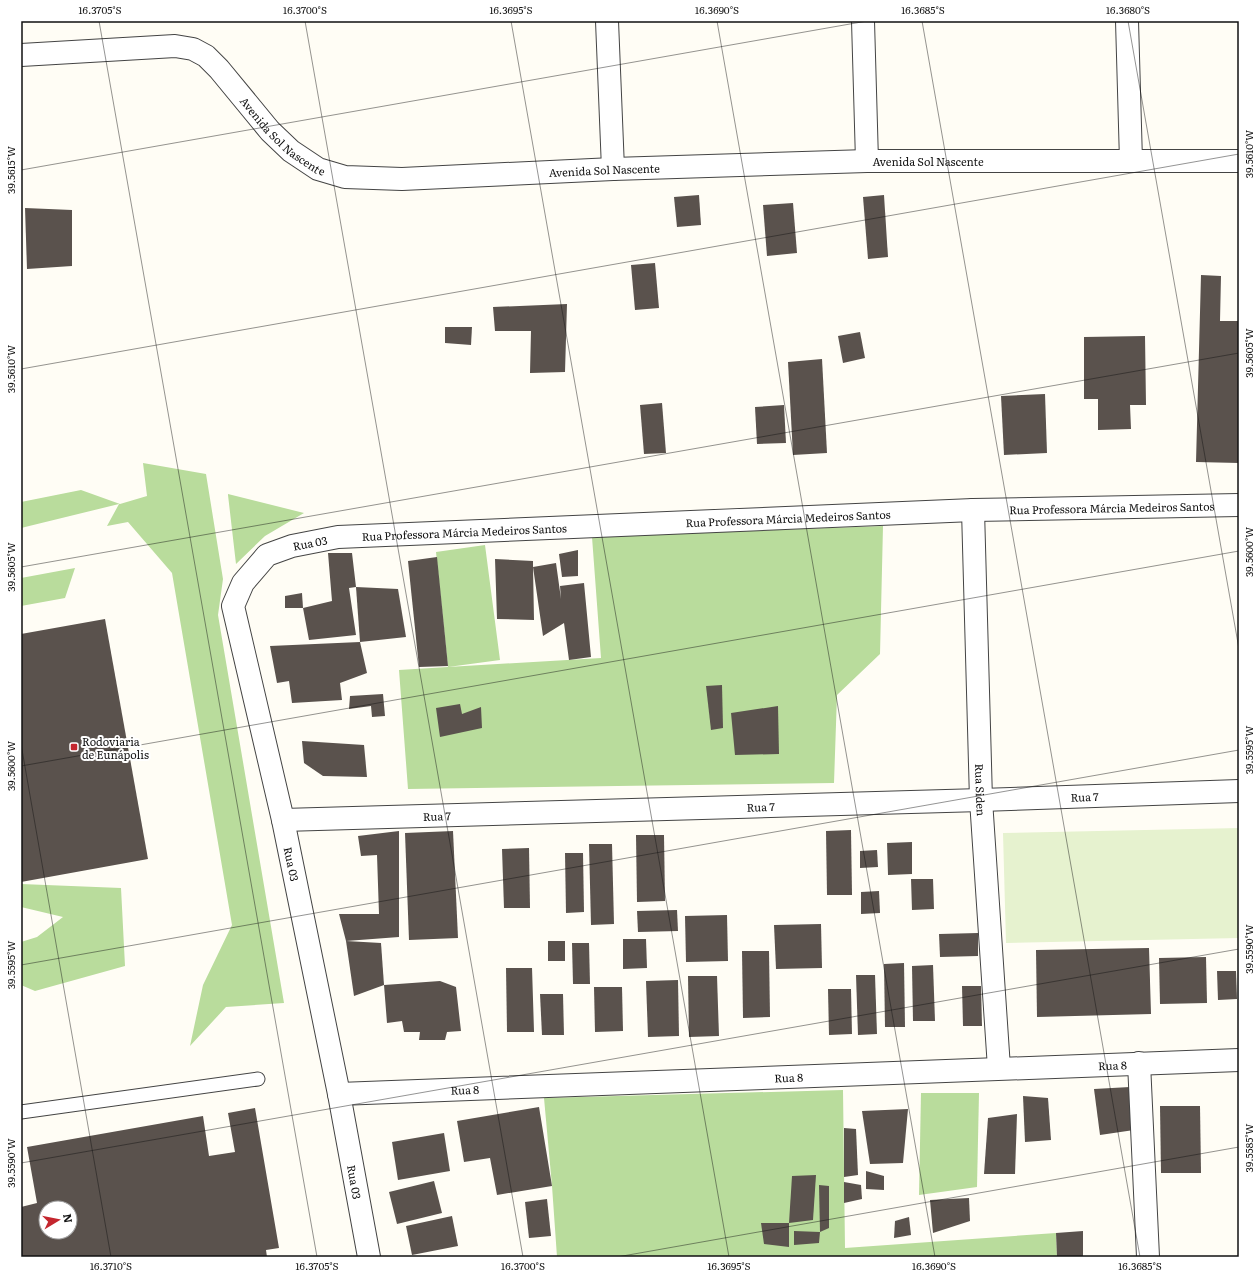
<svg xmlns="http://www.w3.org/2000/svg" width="1260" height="1278" font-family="Literata,serif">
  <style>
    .forest { fill: #b9dc9c }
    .pitch { fill: #e6f2cf }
    .building { fill: #5a524d; fill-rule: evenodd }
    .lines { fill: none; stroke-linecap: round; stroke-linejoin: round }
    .lane-casing { stroke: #444; stroke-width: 15 }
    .street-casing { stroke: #444; stroke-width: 24 }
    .lane { stroke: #fff; stroke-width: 13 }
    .street { stroke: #fff; stroke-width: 22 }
    .ticks { fill: none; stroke: #111; stroke-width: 1; stroke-opacity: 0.45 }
    .poi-dot { fill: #c4262e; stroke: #fff; stroke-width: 1.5 }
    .labels { text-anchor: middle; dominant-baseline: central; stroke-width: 4; stroke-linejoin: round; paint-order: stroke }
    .street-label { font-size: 11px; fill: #111; stroke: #fff }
    .poi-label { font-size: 11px; fill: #111; stroke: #fff; text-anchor: start }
    .neatline { fill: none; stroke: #111; stroke-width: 1.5 }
    .ticks-label { font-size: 10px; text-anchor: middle; fill: #111 }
  </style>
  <rect width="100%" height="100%" fill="#fffdf5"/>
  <g class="forest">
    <path d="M143,463L206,474L223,579L218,615L284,1003L226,1007L190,1046L203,985L232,925L172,573L128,522L107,526L119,504L21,528V502L81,490L120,504L147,496Z"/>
    <path d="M228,495V494L304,513L265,536L236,564Z"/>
    <path d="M883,526L880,654L837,695L834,783L408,789L399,670L448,667L436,552L485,545L500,660L448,667L601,658L592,537Z"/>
    <path d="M75,568L65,598L21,606V578Z"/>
    <path d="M21,884L121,888L125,966L35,991L21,985V942L37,937L63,917L21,907Z"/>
    <path d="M843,1090L845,1248L1056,1233L1057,1257H557L552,1186L544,1098Z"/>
    <path d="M921,1093H979L977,1187L919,1195Z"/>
  </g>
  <path class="pitch" d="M1239,828V938L1006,943L1003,833Z"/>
  <g class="building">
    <path d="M699,195L701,225L677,227L674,197Z"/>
    <path d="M884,195L888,257L868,259L863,197Z"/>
    <path d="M793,203L797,253L767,256L763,205Z"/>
    <path d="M25,208L72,210V266L27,269Z"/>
    <path d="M655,263L659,308L635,310L631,265Z"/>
    <path d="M1201,275L1221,276L1220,321H1239V463L1196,462Z"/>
    <path d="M567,304L565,372L530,373L531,331H495L493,307Z"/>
    <path d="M445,327H472L471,345L445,343Z"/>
    <path d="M860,332L865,358L843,363L838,336Z"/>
    <path d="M1145,336L1146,405H1130L1131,429L1098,430V399H1084V337Z"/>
    <path d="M822,359L827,453L793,455L788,362Z"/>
    <path d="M1045,394L1047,453L1004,455L1001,396Z"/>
    <path d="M662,403L666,453L644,454L640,405Z"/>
    <path d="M784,405L786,443L757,444L755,407Z"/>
    <path d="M578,550V576L562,577L559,554Z"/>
    <path d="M328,553H352L356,587L349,588L356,635L309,640L303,608L332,601Z"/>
    <path d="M437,557L448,666L419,667L408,561Z"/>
    <path d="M495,559L533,561V567L556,563L561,599L560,586L584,583L591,657L569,660L564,623L543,636L533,567L534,620L497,619Z"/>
    <path d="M356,587L398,589L406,637L360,642Z"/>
    <path d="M302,593L303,608H285V596Z"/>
    <path d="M105,619L148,859L21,882V634Z"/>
    <path d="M360,642L367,673L340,683L342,700L292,703L289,681L277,683L270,646Z"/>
    <path d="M722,685L723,728L711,730L706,686Z"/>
    <path d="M383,694L385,716L372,717L371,706L349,709L350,696Z"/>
    <path d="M460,704L462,714L481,707L482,728L440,737L436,708Z"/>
    <path d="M778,706L779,754L735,755L731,713Z"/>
    <path d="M302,741L364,745L367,777L323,776L304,763Z"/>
    <path d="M851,830L852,895H827L826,831Z"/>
    <path d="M399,831V937L346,941L339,914H379L377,855L361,856L358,836Z"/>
    <path d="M453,831L458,938L409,940L405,833Z"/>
    <path d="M636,835H664L665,901L637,902Z"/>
    <path d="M912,842V874L888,875L887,843Z"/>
    <path d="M589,844H612L614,924L591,925Z"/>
    <path d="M529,848L530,908H504L502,849Z"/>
    <path d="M877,850L878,867L860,868V851Z"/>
    <path d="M565,853H583L584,912L566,913Z"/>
    <path d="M911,879H933L934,909L912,910Z"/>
    <path d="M879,891L880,913L861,914V892Z"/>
    <path d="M677,910L678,931L638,932L637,911Z"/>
    <path d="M727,915L728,961L686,962L685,916Z"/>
    <path d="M821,924L822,968L776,969L774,925Z"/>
    <path d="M978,933V956L940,957L939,934Z"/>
    <path d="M623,939H646L647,968L623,969Z"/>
    <path d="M346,941L381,943L384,985L354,996Z"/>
    <rect x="548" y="941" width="17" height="20"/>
    <path d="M572,943H589L590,984H573Z"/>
    <path d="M1149,948L1151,1014L1037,1017L1036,950Z"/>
    <path d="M742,951H769L770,1017L743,1018Z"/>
    <path d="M1206,957L1207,1003L1160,1004L1159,958Z"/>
    <path d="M904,963L905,1027H885L884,964Z"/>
    <path d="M933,965L935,1021H913L912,966Z"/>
    <path d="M506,968H532L534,1032H507Z"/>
    <path d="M1217,971H1236L1237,999L1218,1000Z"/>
    <path d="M856,975H875L877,1034L858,1035Z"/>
    <path d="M688,976H717L719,1036L689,1037Z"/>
    <path d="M678,980L679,1036L648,1037L646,981Z"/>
    <path d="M440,981L456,987L461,1031L447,1032L445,1040H419L420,1032H404L402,1021L387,1023L384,985Z"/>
    <path d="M962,986H981L982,1026H963Z"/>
    <path d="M594,987H622L623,1031L595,1032Z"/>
    <path d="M828,989H851L852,1034L829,1035Z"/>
    <path d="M540,994H563L564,1035H542Z"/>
    <path d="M1130,1087L1134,1130L1100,1135L1094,1089Z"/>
    <path d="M1023,1096L1048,1098L1051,1140L1025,1142Z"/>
    <path d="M1160,1106H1200L1201,1173H1161Z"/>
    <path d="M539,1107L552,1186L497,1195L490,1158L464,1162L457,1121Z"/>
    <path d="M255,1108L279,1248L266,1250L267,1257H21V1207L37,1203L27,1147L203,1116L209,1156L235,1152L228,1113ZM46,1208H70V1232H46Z"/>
    <path d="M908,1109L903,1163L870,1164L862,1111Z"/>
    <path d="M1017,1114L1015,1174H984L988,1118Z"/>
    <path d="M844,1128L856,1129L858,1175L844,1177Z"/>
    <path d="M444,1133L450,1171L398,1180L392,1142Z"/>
    <path d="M866,1171L884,1176V1190L866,1189Z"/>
    <path d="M816,1175L813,1220L789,1223L792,1176Z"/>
    <path d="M434,1181L442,1213L397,1224L389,1192Z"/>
    <path d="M844,1182L861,1185L862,1199L844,1203Z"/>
    <path d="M819,1185L829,1186V1228L820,1232Z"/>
    <path d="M969,1198L970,1221L933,1233L930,1200Z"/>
    <path d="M547,1199L551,1236L529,1238L525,1202Z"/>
    <path d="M452,1216L458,1246L412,1255L406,1226Z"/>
    <path d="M909,1217L911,1235L894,1238L895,1221Z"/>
    <path d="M761,1223H789V1247L764,1244Z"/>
    <path d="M794,1231L820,1232L819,1243L794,1245Z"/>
    <path d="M1083,1231V1257H1057L1056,1233Z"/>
  </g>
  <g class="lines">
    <defs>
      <path id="lane" d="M21,1112L258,1079"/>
      <g id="street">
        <path d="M607,21L613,169"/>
        <path d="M863,21L867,161"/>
        <path d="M1127,21L1131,161"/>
        <path id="s1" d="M21,55L175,46L193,49L206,56L219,69L270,131L291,151L318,169L345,177L402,179L613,169L867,161H1239"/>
        <path id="s2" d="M973,510L981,800L999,1068"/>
        <path id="s3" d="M283,820L981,800L1239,791"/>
        <path d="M1139,1063L1148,1257"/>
        <path id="s4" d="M339,1094L1239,1060"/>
        <path id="s5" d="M369,1257L339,1094L283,820L233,606L243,583L267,555L292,546L338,537L973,510L1239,505"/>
      </g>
    </defs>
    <use href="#lane" class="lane-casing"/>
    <use href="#street" class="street-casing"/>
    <use href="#lane" class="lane"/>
    <use href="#street" class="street"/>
  </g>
  <path class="ticks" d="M99,21L317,1257M305,21L523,1257M511,21L729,1257M717,21L935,1257M922,21L1140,1257M1128,21L1239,649M21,170L867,21M21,369L1239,154M21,567L1239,353M21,744L111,1257M21,766L1239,551M21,965L1239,750M21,1163L1239,949M617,1257L1239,1147"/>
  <rect class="poi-dot" x="70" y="743" width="8" height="8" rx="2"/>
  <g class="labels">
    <g class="street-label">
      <text stroke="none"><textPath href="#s1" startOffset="299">Avenida Sol Nascente</textPath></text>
      <text stroke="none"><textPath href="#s1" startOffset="959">Avenida Sol Nascente</textPath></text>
      <text stroke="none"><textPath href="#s1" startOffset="635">Avenida Sol Nascente</textPath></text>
      <text stroke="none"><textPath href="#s5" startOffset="1575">Rua Professora Márcia Medeiros Santos</textPath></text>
      <text stroke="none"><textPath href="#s5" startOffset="1251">Rua Professora Márcia Medeiros Santos</textPath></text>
      <text stroke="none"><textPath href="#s5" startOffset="927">Rua Professora Márcia Medeiros Santos</textPath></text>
      <text stroke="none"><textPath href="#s5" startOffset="772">Rua 03</textPath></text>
      <text stroke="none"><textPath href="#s2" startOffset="280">Rua Siden</textPath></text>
      <text stroke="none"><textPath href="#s3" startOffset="802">Rua 7</textPath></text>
      <text stroke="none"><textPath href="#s3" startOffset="478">Rua 7</textPath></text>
      <text stroke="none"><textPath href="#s3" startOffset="154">Rua 7</textPath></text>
      <text transform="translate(292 864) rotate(78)">Rua 03</text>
      <text stroke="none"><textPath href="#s4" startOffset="774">Rua 8</textPath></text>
      <text stroke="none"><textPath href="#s4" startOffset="450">Rua 8</textPath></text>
      <text stroke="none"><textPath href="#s4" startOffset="126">Rua 8</textPath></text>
      <text transform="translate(355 1182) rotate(80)">Rua 03</text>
    </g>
    <g class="poi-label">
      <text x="82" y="741">Rodoviaria<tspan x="82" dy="13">de Eunápolis</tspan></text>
    </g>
  </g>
  <rect width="1260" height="1278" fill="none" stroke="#ffffff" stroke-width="44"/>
  <g transform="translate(58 1220) rotate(80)"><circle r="19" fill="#ffffff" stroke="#a0a0a0"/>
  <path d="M0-3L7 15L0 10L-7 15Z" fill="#c4262e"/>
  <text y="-6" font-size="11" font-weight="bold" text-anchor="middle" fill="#111111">N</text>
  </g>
  <rect x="22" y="22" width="1216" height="1234" class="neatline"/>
  <g class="ticks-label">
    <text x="100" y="14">16.3705°S</text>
    <text x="305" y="14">16.3700°S</text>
    <text x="511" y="14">16.3695°S</text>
    <text x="717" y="14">16.3690°S</text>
    <text x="923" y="14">16.3685°S</text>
    <text x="1128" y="14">16.3680°S</text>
    <text transform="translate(1249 154) rotate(-90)" y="4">39.5610°W</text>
    <text transform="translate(11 170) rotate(-90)" y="4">39.5615°W</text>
    <text transform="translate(1249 353) rotate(-90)" y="4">39.5605°W</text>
    <text transform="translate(11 369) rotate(-90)" y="4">39.5610°W</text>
    <text transform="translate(1249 552) rotate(-90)" y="4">39.5600°W</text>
    <text transform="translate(11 567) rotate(-90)" y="4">39.5605°W</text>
    <text transform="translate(1249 750) rotate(-90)" y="4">39.5595°W</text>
    <text transform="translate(11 766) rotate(-90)" y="4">39.5600°W</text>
    <text transform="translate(1249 949) rotate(-90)" y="4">39.5590°W</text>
    <text transform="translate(11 965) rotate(-90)" y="4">39.5595°W</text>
    <text transform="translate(1249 1148) rotate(-90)" y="4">39.5585°W</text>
    <text transform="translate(11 1163) rotate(-90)" y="4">39.5590°W</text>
    <text x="111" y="1270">16.3710°S</text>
    <text x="317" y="1270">16.3705°S</text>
    <text x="523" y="1270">16.3700°S</text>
    <text x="729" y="1270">16.3695°S</text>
    <text x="934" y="1270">16.3690°S</text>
    <text x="1140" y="1270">16.3685°S</text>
  </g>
</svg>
